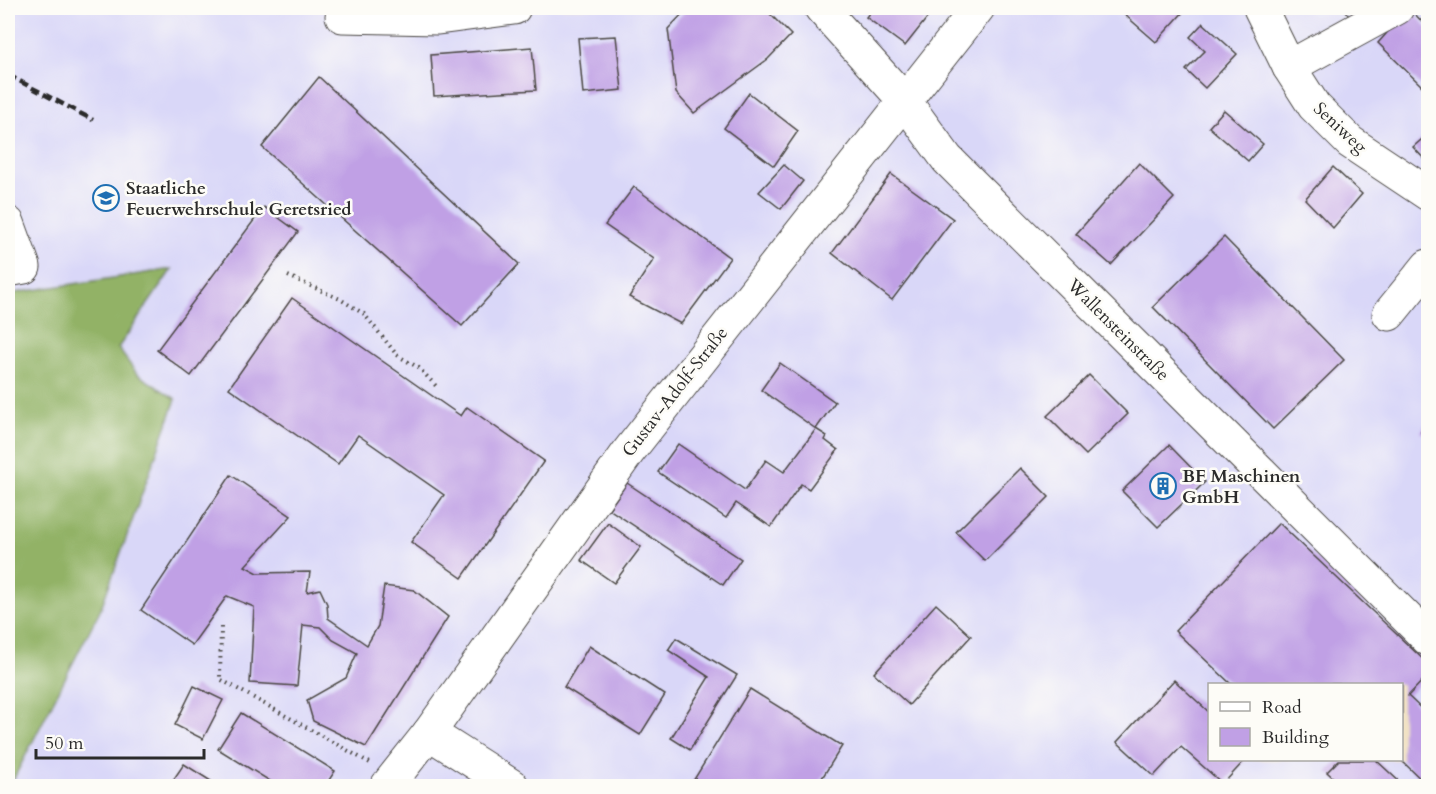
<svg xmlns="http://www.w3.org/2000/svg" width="1436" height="794" font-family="Cardo,serif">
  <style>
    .built { fill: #d9d7f8; fill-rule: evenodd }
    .forest { fill: #92b266; stroke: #5e6e48; stroke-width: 1.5 }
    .building { fill: #c0a0e5 }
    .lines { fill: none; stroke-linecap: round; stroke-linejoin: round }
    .minor-casing { stroke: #494642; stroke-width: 35 }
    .path { stroke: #494642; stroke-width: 4; stroke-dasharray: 1.5 4.5; stroke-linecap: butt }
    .minor { stroke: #fff; stroke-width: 33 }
    .rail { stroke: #2b2b2b; stroke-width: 4.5; stroke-dasharray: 9 4.5; stroke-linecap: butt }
    .labels { text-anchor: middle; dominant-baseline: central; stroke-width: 5; stroke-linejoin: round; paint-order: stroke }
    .street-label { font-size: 18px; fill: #2b2b2b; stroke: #fdfcf7 }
    .poi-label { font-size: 18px; font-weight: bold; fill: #2b2b2b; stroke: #fdfcf7; text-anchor: start }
  </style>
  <rect width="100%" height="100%" fill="#fdfcf7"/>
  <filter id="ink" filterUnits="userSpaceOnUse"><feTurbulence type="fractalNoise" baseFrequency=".0167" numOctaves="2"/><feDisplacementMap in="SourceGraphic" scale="12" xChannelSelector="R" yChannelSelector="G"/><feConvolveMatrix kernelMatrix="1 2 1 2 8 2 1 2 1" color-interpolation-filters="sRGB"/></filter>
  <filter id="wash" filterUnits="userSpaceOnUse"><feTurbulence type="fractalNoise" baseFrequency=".008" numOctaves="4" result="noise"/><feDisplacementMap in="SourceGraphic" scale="24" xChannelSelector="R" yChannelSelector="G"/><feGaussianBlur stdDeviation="1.35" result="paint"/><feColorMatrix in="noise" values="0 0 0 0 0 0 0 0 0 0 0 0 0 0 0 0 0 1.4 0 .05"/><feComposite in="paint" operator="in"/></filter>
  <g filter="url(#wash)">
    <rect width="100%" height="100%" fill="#f1e2c4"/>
    <path class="built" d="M8,8H1428V786H10L101,608L176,399L137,374L118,349L171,269L8,294ZM1210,684H1402V760H1210Z"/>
    <path class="forest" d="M172,269L118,348L137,374L176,399L101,608L10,786H8V294Z"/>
    <g id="blocks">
      <g class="building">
        <path d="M688,8H764L791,35L768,59L694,113L676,93L668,29Z"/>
        <path d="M873,8H935L905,46L866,17Z"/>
        <path d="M1117,8H1187L1156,42Z"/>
        <path d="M1343,8H1368L1351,19Z"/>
        <path d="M1409,8L1428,28V92L1378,43Z"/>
        <path d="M1203,23L1237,54L1205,88L1186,70L1205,51L1190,37Z"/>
        <path d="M616,36L622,90L583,94L578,38Z"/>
        <path d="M532,47L536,90L434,96L431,55Z"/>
        <path d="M319,77L519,264L462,326L262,147Z"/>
        <path d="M749,93L798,131L774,166L724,128Z"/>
        <path d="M1224,110L1263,144L1248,161L1209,127Z"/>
        <path d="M1428,134V163L1413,147Z"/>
        <path d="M1139,163L1174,198L1111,265L1076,234Z"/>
        <path d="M784,165L803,181L781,209L759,192Z"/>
        <path d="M1333,167L1362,194L1333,228L1305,199Z"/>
        <path d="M891,174L953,219L892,300L832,253Z"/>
        <path d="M634,187L730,258L681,324L629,297L654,259L605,225Z"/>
        <path d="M264,207L298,232L191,376L157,350Z"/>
        <path d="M1224,237L1344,360L1273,429L1153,307Z"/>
        <path d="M292,298L461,416L467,407L544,461L462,578L411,542L444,495L358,435L338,464L229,388Z"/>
        <path d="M780,363L835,402L816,429L761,390Z"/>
        <path d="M1089,375L1128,414L1086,455L1047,416Z"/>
        <path d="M1428,420V436L1421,432Z"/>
        <path d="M816,429L827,436L825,440L838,450L809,489L801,484L771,527L736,503L726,518L658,472L678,444L745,490L766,460L784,472Z"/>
        <path d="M1169,445L1205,482L1158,527L1122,491Z"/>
        <path d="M1020,468L1049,497L985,561L956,532Z"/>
        <path d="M231,475L291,516L245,566L258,573L310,572L307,592L320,589L327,604L328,618L367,645L378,626L384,586L414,590L448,617L366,747L313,721L307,700L346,678L357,653L333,640L320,627L303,625L297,686L250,683L254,607L227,596L192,645L141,610Z"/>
        <path d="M627,483L741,559L723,585L609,509Z"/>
        <path d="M608,523L641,547L614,583L581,560Z"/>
        <path d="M1279,523L1428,664V675L1408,696L1428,715V786L1402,761V684H1231L1175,631Z"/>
        <path d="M936,604L971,636L909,705L874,673Z"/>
        <path d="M676,638L737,675L690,750L671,738L709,677L668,650Z"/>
        <path d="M589,646L665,695L640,735L564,687Z"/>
        <path d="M1174,680L1210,713V760H1245L1223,784L1181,747L1154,776L1117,742Z"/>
        <path d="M194,686L223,700L203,739L175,725Z"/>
        <path d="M750,689L842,746L817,786H690Z"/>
        <path d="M241,713L335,771L325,786H278L218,749Z"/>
        <path d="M1339,760H1376L1404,786H1342L1327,772Z"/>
        <path d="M184,764L214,783L212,786H169Z"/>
      </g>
    </g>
  </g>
  <g filter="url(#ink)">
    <use href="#blocks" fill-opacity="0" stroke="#494642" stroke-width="1.5"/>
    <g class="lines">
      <defs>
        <g id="minor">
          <path d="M821,8L904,100L947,159L1428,639"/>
          <path d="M1260,8L1289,67L1314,106L1350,142L1428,194"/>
          <path d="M342,16L438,18L514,8"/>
          <path d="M1289,67L1397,8"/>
          <path d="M8,223L24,267L8,270"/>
          <path d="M1389,314L1428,266"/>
          <path d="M429,733L512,786"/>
          <path d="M387,786L429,733L629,451L978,8"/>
        </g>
      </defs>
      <use href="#minor" class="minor-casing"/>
      <g class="path">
        <path d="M288,276L340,299L364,314L397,355L419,368L438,388"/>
        <path d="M221,627L220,679L370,763"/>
      </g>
      <use href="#minor" class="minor"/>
      <path class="rail" d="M8,75L93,120"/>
    </g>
  </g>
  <defs>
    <symbol id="university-ring" viewBox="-11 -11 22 22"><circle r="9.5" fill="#fdfcf7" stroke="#1f6fb2" stroke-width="1.5"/><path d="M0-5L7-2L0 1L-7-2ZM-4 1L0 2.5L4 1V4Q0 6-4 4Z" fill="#1f6fb2"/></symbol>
    <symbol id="building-ring" viewBox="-11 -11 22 22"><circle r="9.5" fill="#fdfcf7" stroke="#1f6fb2" stroke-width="1.5"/><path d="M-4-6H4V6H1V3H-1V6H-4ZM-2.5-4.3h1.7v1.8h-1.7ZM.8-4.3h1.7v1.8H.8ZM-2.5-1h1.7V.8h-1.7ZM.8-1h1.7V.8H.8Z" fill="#1f6fb2"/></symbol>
  </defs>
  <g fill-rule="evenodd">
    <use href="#university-ring" x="91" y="183" width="30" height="30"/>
    <use href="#building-ring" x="1148" y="471" width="30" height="30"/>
  </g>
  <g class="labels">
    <g class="street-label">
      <text transform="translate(1340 128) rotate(43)">Seniweg</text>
      <text transform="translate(1118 330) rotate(45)">Wallensteinstraße</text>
      <text transform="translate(675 392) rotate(-52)">Gustav-Adolf-Straße</text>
    </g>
    <g class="poi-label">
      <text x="126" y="188">Staatliche<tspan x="126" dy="21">Feuerwehrschule Geretsried</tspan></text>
      <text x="1182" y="476">BF Maschinen<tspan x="1182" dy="21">GmbH</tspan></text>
    </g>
  </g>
  <rect width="1436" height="794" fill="none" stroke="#fdfcf7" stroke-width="30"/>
  <rect x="1208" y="683" width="195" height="78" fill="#fdfcf7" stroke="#a9a8a5" stroke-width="1.5"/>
  <rect x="1220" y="702" width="30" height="9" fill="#ffffff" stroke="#a9a8a5" stroke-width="1.5"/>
  <text x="1262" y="713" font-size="18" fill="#2b2b2b">Road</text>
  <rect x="1220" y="728" width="30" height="18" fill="#c0a0e5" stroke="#a9a8a5" stroke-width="1.5"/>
  <text x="1262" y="743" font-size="18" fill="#2b2b2b">Building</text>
  <path d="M36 749v9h168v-9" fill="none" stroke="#2b2b2b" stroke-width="3"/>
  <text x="45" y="749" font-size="18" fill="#2b2b2b" stroke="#fdfcf7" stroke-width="4.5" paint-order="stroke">50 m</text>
</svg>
